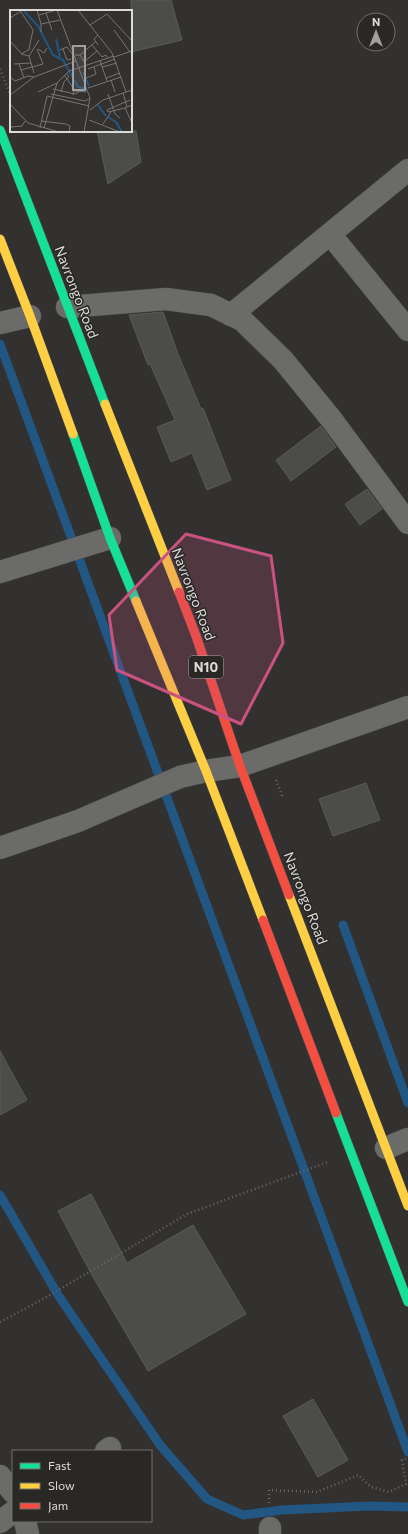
<svg xmlns="http://www.w3.org/2000/svg" width="408" height="1534" font-family="Commissioner,sans-serif">
  <style>
    .lines { fill: none; stroke-linecap: round; stroke-linejoin: round }
    .stream { stroke: #225683; stroke-width: 9 }
    .building { fill: #4c4c4a; stroke: #5b5a59 }
    .street-casing { stroke: #51504e; stroke-width: 23 }
    .fast-casing { stroke: #51504e; stroke-width: 10 }
    .slow-casing { stroke: #51504e; stroke-width: 10 }
    .jam-casing { stroke: #51504e; stroke-width: 10 }
    .path { stroke: #686766; stroke-width: 2.5; stroke-dasharray: 1 3; stroke-linecap: butt }
    .street { stroke: #6b6b6a; stroke-width: 22 }
    .fast { stroke: #16e098; stroke-width: 9 }
    .slow { stroke: #ffcf43; stroke-width: 9 }
    .jam { stroke: #f24e42; stroke-width: 9 }
    .marked { fill: #ca5280; fill-opacity: 0.2; stroke: #ca5280; stroke-width: 3; stroke-linejoin: round }
    .labels { text-anchor: middle; dominant-baseline: central; stroke-width: 3; stroke-linejoin: round; paint-order: stroke }
    .shield { fill: #292825; stroke: #a6a5a2; stroke-width: 1 }
    .shield-label { font-size: 13px; font-weight: bold; fill: #dbdad8 }
    .street-label { font-size: 14px; fill: #dbdad8; stroke: #292825 }
    .inset-river { fill: none; stroke: #225683; stroke-width: 2 }
    .inset-road { fill: none; stroke: #767573; stroke-width: 1 }
    .view { fill: #a09f9d; fill-opacity: 0.15; stroke: #a09f9d; stroke-width: 2 }
    .inset-edge { fill: none; stroke: #dbdad8; stroke-width: 2 }
  </style>
  <rect width="100%" height="100%" fill="#323130"/>
  <g class="lines">
    <g class="stream">
      <path d="M0,344L408,1452"/>
      <path d="M343,925L408,1103"/>
      <path d="M0,1195L58,1295L160,1445L207,1499L243,1515L282,1510L369,1506L408,1507"/>
    </g>
  </g>
  <g class="building">
    <path d="M131,0H171L182,40L131,52Z"/>
    <path d="M97,131H136L141,162L108,184Z"/>
    <path d="M163,312L178,354L201,409L203,408L231,480L207,490L192,453L171,462L157,427L175,420L150,364L148,365L129,315Z"/>
    <path d="M321,426L336,447L291,481L276,460Z"/>
    <path d="M367,489L382,509L360,525L345,504Z"/>
    <path d="M366,783L380,820L333,836L319,799Z"/>
    <path d="M0,1051L27,1100L0,1115Z"/>
    <path d="M91,1194L127,1263L193,1225L246,1314L148,1371L92,1275L58,1211Z"/>
    <path d="M313,1399L348,1460L318,1477L283,1416Z"/>
  </g>
  <g class="lines">
    <defs>
      <g id="street">
        <path d="M330,234L408,330"/>
        <path d="M67,307L166,299L211,305L242,320L283,360L332,420L408,523"/>
        <path d="M231,315L408,170"/>
        <path d="M0,323L30,316"/>
        <path d="M0,572L110,538"/>
        <path d="M0,848L78,821L180,777L206,771L240,766L408,707"/>
        <path d="M386,1148L408,1139"/>
        <path d="M106,1451L110,1448"/>
        <path d="M0,1476L13,1492"/>
        <path d="M25,1521L28,1534"/>
        <path d="M0,1522L13,1512"/>
        <path d="M270,1534V1528"/>
      </g>
      <g id="fast">
        <path d="M0,130L105,404"/>
        <path d="M73,434L110,538L136,601"/>
        <path d="M336,1113L408,1302"/>
      </g>
      <g id="slow">
        <path d="M0,239L30,316L73,434"/>
        <path d="M105,404L179,592"/>
        <path d="M136,601L206,771L263,920"/>
        <path d="M289,895L408,1206"/>
      </g>
      <g id="jam">
        <path d="M179,592L196,636L240,766L289,895"/>
        <path d="M263,920L336,1113"/>
      </g>
    </defs>
    <use href="#street" class="street-casing"/>
    <use href="#fast" class="fast-casing"/>
    <use href="#slow" class="slow-casing"/>
    <use href="#jam" class="jam-casing"/>
    <g class="path">
      <path d="M0,69L11,97"/>
      <path d="M276,780L282,796"/>
      <path d="M0,1322L45,1298L187,1214L328,1162"/>
      <path d="M269,1503V1490L317,1492L358,1475L371,1487L389,1492L406,1484L402,1460L408,1458"/>
    </g>
    <use href="#street" class="street"/>
    <use href="#fast" class="fast"/>
    <use href="#slow" class="slow"/>
    <use href="#jam" class="jam"/>
  </g>
  <path class="marked" d="M186,534L271,556L283,643L241,724L117,670L109,615Z"/>
  <g class="labels">
    <rect class="shield" x="189" y="656" width="34" height="22" rx="3"/>
    <g class="shield-label">
      <text x="206" y="667">N10</text>
    </g>
    <g class="street-label">
      <text transform="translate(77 292) rotate(69)">Navrongo Road</text>
      <text transform="translate(194 594) rotate(69)">Navrongo Road</text>
      <text transform="translate(306 898) rotate(69)">Navrongo Road</text>
    </g>
  </g>
  <g transform="translate(10 10)">
    <rect width="122" height="122" fill="#323130"/>
    <path class="inset-river" d="M14,1L28,16L43,45L53,50L68,77L75,79M46,29L50,47M73,62L79,76M88,95L96,106M98,107L106,112L112,122"/>
    <path class="inset-road" d="M27,0L31,14M47,0L80,88L74,122M68,0L102,43L116,82M11,2L23,20L19,39M36,3L42,20M29,5L43,1M0,8L13,0M80,15L97,4L122,31M104,20L120,42M31,22V14L50,10M0,31L11,43M82,35L92,47L96,45L98,48M88,35L84,29L88,25M28,39L34,43L37,38M53,39L57,50L61,49M50,40L57,37L63,45M65,45H70L76,55M70,45L85,32M19,46L11,44L20,39M104,47L122,41M75,51L87,41M90,51L97,71M4,54L21,53M9,54L14,68M92,57L107,53M78,59L105,49M11,60L33,54L27,39M24,63L19,46L29,30M54,65L64,79L63,85M0,67L5,71L18,66L24,67M96,68L110,63M74,69L86,64L84,57M101,70L105,82M78,78L111,67M43,79L65,84L69,82M64,81L76,82M28,82L47,73L59,61L104,46M51,82L54,72L59,67L57,64M113,83L117,97M41,84L75,91L79,89M98,84L105,104L110,108M0,85L24,67L66,51M0,94L18,113L49,122M115,98L98,102L97,100L120,90M80,100L93,90L122,80M79,110L110,122M31,111L56,114L60,116L59,122M122,113L115,98L122,95M93,114L101,102M30,118L37,86L79,96M34,118L47,73M0,120L1,117L12,116L15,111"/>
    <path class="view" d="M63,36H75V80H63Z"/>
    <rect width="122" height="122" class="inset-edge"/>
  </g>
  <rect x="12" y="1450" width="140" height="72" fill="#292825" stroke="#706f6d"/>
  <rect x="20" y="1463" width="20" height="6" fill="#16e098" stroke="#706f6d"/>
  <text x="48" y="1470" font-size="12" fill="#dbdad8">Fast</text>
  <rect x="20" y="1483" width="20" height="6" fill="#ffcf43" stroke="#706f6d"/>
  <text x="48" y="1490" font-size="12" fill="#dbdad8">Slow</text>
  <rect x="20" y="1503" width="20" height="6" fill="#f24e42" stroke="#706f6d"/>
  <text x="48" y="1510" font-size="12" fill="#dbdad8">Jam</text>
  <g transform="translate(376 32)"><circle r="19" fill="#292825" stroke="#706f6d"/>
  <path d="M0-3L7 15L0 10L-7 15Z" fill="#a09f9d"/>
  <text y="-6" font-size="11" font-weight="bold" text-anchor="middle" fill="#dbdad8">N</text>
  </g>
</svg>
